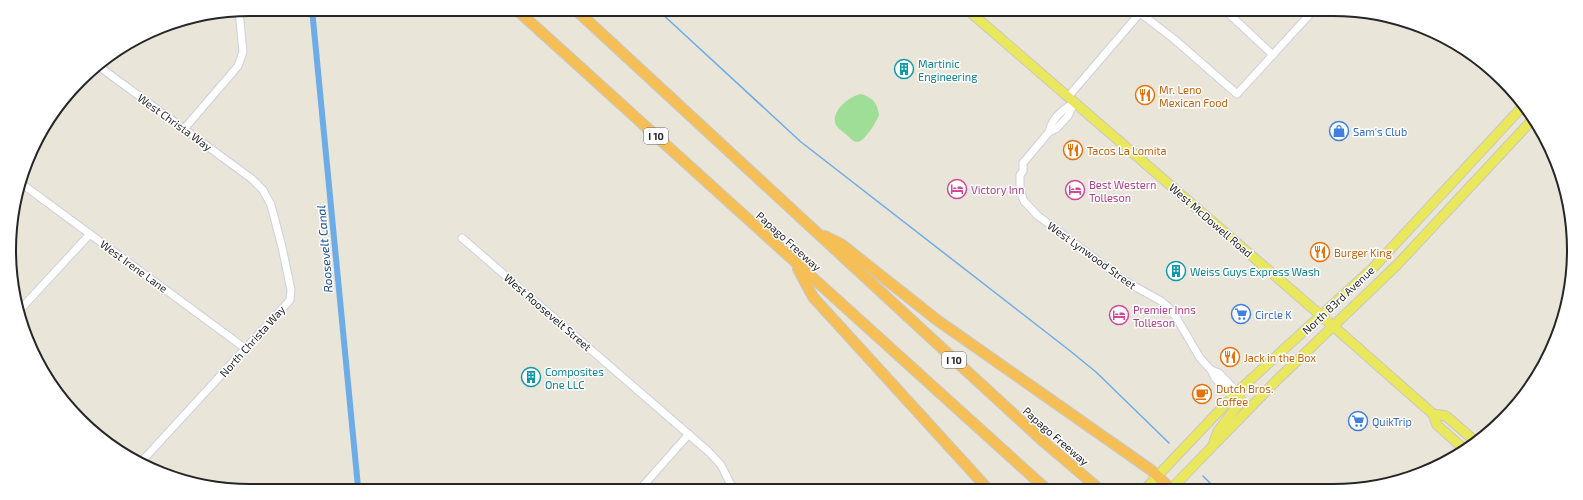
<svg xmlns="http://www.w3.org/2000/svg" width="1583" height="500" font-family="'Exo 2',sans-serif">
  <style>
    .green { fill: #9ede96 }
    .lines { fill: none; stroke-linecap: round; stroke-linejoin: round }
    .stream { stroke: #6eace8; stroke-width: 1.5 }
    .canal { stroke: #6eace8; stroke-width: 6 }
    .minor-casing { stroke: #cecedf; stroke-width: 9 }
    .major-casing { stroke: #c7c7c7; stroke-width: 11 }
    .highway-casing { stroke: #c7c7c7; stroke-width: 12 }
    .minor { stroke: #fff; stroke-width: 7 }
    .major { stroke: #e9e85d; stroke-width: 9 }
    .highway { stroke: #f6bf56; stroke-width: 10 }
    .labels { text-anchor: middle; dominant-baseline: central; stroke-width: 3; stroke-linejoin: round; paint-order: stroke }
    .shield { fill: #fff; stroke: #676767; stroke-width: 1 }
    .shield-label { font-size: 10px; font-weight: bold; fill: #262626 }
    .culture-label { font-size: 11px; fill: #0d838f; stroke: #fff; text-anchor: start }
    .food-label { font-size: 11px; fill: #c56008; stroke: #fff; text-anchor: start }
    .street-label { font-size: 11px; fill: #262626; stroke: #fff }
    .shop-label { font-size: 11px; fill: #366cbe; stroke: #fff; text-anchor: start }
    .hotel-label { font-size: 11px; fill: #b23c85; stroke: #fff; text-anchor: start }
    .water-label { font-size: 12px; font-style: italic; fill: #13488e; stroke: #fff }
    .rim { fill: none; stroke: #262626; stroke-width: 2 }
  </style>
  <rect width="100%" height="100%" fill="#e9e5d8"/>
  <path class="green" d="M861,94C873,98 877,102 879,115C877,121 865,141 858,142C854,142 851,139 848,136C844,132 836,128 835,122C833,109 850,96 861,94Z"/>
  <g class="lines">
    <g class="stream">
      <path d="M659,11L801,142L1069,350L1096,372L1169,443"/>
      <path d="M1203,476L1216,489"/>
    </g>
    <path class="canal" d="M312,9L358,487"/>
    <defs>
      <g id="minor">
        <path d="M1140,13L1174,39L1237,94L1311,13"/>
        <path d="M1228,13L1273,55"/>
        <path d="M97,65L252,179L263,190L271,205L282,247L291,290L290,300L142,461"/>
        <path d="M1068,97L1140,13"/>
        <path d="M1074,103L1068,116L1057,128L1049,132L1023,163V171L1020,175V191L1024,201L1037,215L1106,267L1125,281L1161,301L1169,308L1176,317L1200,358L1211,370L1215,378L1233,397"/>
        <path d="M184,129L238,66L243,52L239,11"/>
        <path d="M1049,132C1052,118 1062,110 1074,103"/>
        <path d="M22,184L246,349"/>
        <path d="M462,238L709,452L721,465L732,487"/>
        <path d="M17,313L90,234"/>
        <path d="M1211,370L1219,373L1237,392"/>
        <path d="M642,487L689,434"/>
      </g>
      <g id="major">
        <path d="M970,12L1341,333L1433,414L1437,425L1464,449"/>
        <path d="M1433,414L1446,416L1476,442"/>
        <path d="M1214,442L1218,431L1238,405L1240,398L1237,392"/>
        <path d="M1146,488L1237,392L1373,268L1523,106"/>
        <path d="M1172,488L1277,380L1397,265L1534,118"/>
      </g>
      <g id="highway">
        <path d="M517,10L1045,488"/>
        <path d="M576,10L971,375L1044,442L1098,488"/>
        <path d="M825,236L841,244L937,320L1151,470L1170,488"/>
        <path d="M798,269L813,297L987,488"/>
      </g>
    </defs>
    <use href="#minor" class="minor-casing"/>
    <use href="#major" class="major-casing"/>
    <use href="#highway" class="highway-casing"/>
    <use href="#minor" class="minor"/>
    <use href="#major" class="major"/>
    <use href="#highway" class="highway"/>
  </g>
  <defs>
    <symbol id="building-ring" viewBox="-11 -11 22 22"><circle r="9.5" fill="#fff" stroke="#0f9aa8" stroke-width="1.5"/><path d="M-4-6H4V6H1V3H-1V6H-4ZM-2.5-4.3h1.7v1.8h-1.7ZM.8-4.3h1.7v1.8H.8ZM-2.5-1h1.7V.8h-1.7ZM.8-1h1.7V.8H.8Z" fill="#0f9aa8"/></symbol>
    <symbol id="restaurant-ring" viewBox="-11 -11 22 22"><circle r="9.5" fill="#fff" stroke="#e8710a" stroke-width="1.5"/><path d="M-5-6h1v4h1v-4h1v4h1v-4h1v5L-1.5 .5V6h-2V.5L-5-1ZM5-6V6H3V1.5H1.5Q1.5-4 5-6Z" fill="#e8710a"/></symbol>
    <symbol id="shop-ring" viewBox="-11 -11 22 22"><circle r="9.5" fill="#fff" stroke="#3f7fe0" stroke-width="1.5"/><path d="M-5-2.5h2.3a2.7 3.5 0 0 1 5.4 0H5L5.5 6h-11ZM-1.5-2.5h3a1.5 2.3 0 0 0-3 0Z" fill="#3f7fe0"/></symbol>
    <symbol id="hotel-ring" viewBox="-11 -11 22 22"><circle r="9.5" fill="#fff" stroke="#d1479c" stroke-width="1.5"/><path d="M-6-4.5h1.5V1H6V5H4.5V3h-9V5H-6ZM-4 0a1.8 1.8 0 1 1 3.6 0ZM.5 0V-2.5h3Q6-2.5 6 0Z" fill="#d1479c"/></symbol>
    <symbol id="supermarket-ring" viewBox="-11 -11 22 22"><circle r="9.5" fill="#fff" stroke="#3f7fe0" stroke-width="1.5"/><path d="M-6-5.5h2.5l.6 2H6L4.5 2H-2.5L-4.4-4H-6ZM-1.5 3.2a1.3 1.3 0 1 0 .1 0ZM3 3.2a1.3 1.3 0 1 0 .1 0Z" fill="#3f7fe0"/></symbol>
    <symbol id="cafe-ring" viewBox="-11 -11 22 22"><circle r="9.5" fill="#fff" stroke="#e8710a" stroke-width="1.5"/><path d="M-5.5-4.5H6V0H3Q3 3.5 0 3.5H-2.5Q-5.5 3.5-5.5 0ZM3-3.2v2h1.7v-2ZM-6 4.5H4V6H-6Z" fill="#e8710a"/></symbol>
  </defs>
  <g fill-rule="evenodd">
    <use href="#building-ring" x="893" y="58" width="22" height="22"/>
    <use href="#restaurant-ring" x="1134" y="84" width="22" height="22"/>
    <use href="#shop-ring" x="1328" y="120" width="22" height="22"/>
    <use href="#restaurant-ring" x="1062" y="139" width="22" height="22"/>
    <use href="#hotel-ring" x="946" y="178" width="22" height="22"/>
    <use href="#hotel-ring" x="1064" y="179" width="22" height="22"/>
    <use href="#restaurant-ring" x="1309" y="241" width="22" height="22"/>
    <use href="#building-ring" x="1165" y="260" width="22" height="22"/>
    <use href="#supermarket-ring" x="1230" y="303" width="22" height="22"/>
    <use href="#hotel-ring" x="1108" y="304" width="22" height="22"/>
    <use href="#restaurant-ring" x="1219" y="346" width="22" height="22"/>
    <use href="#building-ring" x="520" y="366" width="22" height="22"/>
    <use href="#cafe-ring" x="1191" y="383" width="22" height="22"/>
    <use href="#supermarket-ring" x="1347" y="410" width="22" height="22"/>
  </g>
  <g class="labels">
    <g class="shield">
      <rect x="644" y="128" width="24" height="16" rx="3"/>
      <rect x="942" y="352" width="24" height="16" rx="3"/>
    </g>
    <g class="shield-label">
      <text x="656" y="136">I 10</text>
      <text x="954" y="360">I 10</text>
    </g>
    <g class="culture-label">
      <text x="918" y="63">Martinic<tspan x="918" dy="13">Engineering</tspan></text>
      <text x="1190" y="271">Weiss Guys Express Wash</text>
      <text x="545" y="371">Composites<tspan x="545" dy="13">One LLC</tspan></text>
    </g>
    <g class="food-label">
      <text x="1159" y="89">Mr. Leno<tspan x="1159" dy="13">Mexican Food</tspan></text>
      <text x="1087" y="150">Tacos La Lomita</text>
      <text x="1334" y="252">Burger King</text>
      <text x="1244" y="357">Jack in the Box</text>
      <text x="1216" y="388">Dutch Bros.<tspan x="1216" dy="13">Coffee</tspan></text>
    </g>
    <g class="street-label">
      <text transform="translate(175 122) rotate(36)">West Christa Way</text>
      <text transform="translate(1211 220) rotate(41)">West McDowell Road</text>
      <text transform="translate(789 241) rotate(42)">Papago Freeway</text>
      <text transform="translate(1092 255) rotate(36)">West Lynwood Street</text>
      <text transform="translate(134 266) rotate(36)">West Irene Lane</text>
      <text transform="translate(1338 300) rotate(-43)">North 83rd Avenue</text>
      <text transform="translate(548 312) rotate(41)">West Roosevelt Street</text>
      <text transform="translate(252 341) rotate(-48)">North Christa Way</text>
      <text transform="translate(1056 436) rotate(41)">Papago Freeway</text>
    </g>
    <g class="shop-label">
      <text x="1353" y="131">Sam's Club</text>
      <text x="1255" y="314">Circle K</text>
      <text x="1372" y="421">QuikTrip</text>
    </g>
    <g class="hotel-label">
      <text x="1089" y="184">Best Western<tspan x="1089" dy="13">Tolleson</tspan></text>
      <text x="971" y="189">Victory Inn</text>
      <text x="1133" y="309">Premier Inns<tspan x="1133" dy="13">Tolleson</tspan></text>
    </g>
    <g class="water-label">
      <text transform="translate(324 249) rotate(-95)">Roosevelt Canal</text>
    </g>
  </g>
  <path d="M0 0H1583V500H0ZM250 16H1333A234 234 0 0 1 1567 250V250A234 234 0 0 1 1333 484H250A234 234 0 0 1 16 250V250A234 234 0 0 1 250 16Z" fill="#fff" fill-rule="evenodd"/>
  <path class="rim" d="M250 16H1333A234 234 0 0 1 1567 250V250A234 234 0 0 1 1333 484H250A234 234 0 0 1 16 250V250A234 234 0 0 1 250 16Z"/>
</svg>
